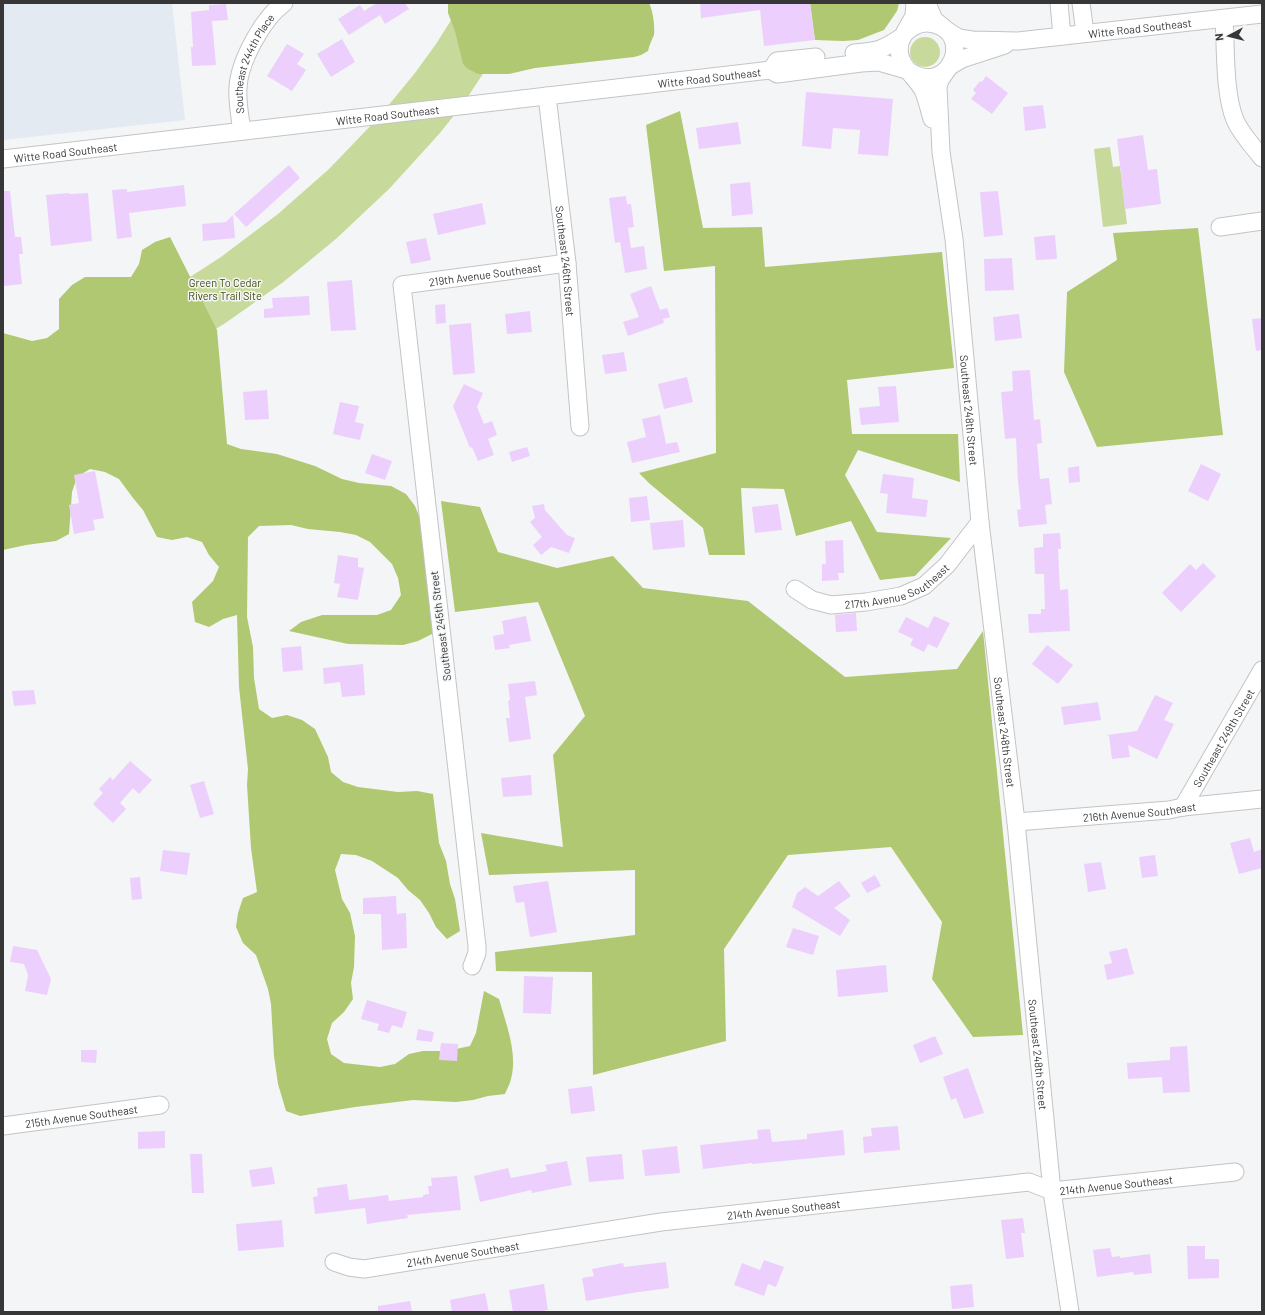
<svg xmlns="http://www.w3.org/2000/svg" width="1265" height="1315" font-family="Barlow,sans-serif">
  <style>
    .built { fill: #e3eaf1 }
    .green { fill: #c7da9b }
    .forest { fill: #b0c871 }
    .building { fill: #edcffd }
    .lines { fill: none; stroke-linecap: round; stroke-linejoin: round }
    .minor-casing { stroke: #c2c4c5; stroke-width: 19 }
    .minor { stroke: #fff; stroke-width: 17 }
    .labels { text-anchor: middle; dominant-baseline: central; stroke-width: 3; stroke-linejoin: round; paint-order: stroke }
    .street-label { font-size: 11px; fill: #373738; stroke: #f4f5f6 }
    .park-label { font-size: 11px; fill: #404e0d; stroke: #f4f5f6 }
  </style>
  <rect width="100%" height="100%" fill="#f4f5f6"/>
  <path class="built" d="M3,3H172L185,120L3,140Z"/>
  <g class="green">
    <path d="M462,3L508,36L463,104L440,133L390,188L337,238L308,262L282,283L224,324L192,343L3,369L190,277L221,257L278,214L329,169L378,118L415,73L436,44Z"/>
    <circle cx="925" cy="52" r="15"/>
    <path d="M1110,147L1113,167L1120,166L1127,224L1103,227L1094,149Z"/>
  </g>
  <g class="forest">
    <path d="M448,3H649C653,10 655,27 654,35C652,40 649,45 648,51L641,55L634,57L535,68L509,74H478L468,69L463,64L455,31L448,13Z"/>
    <path d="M810,3H899L897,11L884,30L858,40L843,41L815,40Z"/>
    <path d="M680,111L703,228L762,227L765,267L942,252L954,368L847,380L852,434H958L960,482L858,450L845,475L877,532L951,538L915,576L880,580L851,521L796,536L784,489L741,488L745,555H709L703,528L650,484L639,473L716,453L715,266L664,271L646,125Z"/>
    <path d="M1198,228L1223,435L1097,447L1064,372L1067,292L1117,260L1113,233Z"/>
    <path d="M170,237L217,330L227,444L241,449L277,454L315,466L342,479L359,483L391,486L406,494L415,506L421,521L428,567L427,584L434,633L418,641L403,645L348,644L289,631L301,622L322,615H377L391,610L401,595L398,578L392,564L370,542L356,535L340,532L308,529L291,525L259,526L248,537L247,617L253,647L254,678L259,709L272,718L287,715L302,720L315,729L328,757L331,772L343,782L358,787L398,792L417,791L433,794L439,843L446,861L450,884L455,899L460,931L447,939L436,927L429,913L420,900L408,890L398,878L372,861L356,855L341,854L335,870L342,899L350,913L355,936L354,967L351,983L353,999L344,1012L332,1023L327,1039L331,1054L344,1063L380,1067L395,1064L409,1054L423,1051H440L456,1049L470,1046L476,1033L484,991L499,999C506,1024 518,1053 511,1079C510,1084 507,1089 505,1094L488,1096L473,1100L456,1102L413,1100L355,1107L300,1116L286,1111L278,1084L274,1056L271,1004L268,989L256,955L243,943L236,927L238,913L243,898L257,892L251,848L247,785L248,769L239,687L237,615L223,619L209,627L195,622L192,602L213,581L219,567L209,555L202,542L187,537L172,540L157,537L143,510L133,498L119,479L105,472L90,469L77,477L72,492L69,534L56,541L26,545L3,550V333L32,341L47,338L59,329V299L72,285L85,277H131L139,264L142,250L155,242Z"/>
    <path d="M441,501L480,507L498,552L557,568L613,556L643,588L748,601L845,677L957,669L983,631L1023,1035L973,1037L932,979L942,922L891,847L788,855L724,949L726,1041L593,1075L592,972L496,971L495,952L635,935V870L489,875L481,833L563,847L553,755L585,716L538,602L455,612Z"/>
  </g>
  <g class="building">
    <path d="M377,3H405L409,9L385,24L380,15L349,35L338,19L360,5L364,11Z"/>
    <path d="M700,3H810L815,40L764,46L760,10L701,18Z"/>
    <path d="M226,4L228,20L212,21L216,65L192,66L191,47H193L191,12L209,10V5Z"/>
    <path d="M342,39L355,62L331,77L317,54Z"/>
    <path d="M287,44L304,54L297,64L306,70L292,91L267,76Z"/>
    <path d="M986,76L1008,93L992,114L971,99L976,93L973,90L980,81L982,82Z"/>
    <path d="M806,92L893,99L888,156L858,154L860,130L833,128L831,149L802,146Z"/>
    <path d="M1043,105L1046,128L1025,131L1023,107Z"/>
    <path d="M738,122L741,144L699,149L696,128Z"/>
    <path d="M1143,135L1148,170L1157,169L1161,204L1125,209L1117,139Z"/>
    <path d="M289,165L300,178L246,227L234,214Z"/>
    <path d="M750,182L753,214L732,216L730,184Z"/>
    <path d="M184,185L186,206L129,213L132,237L117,239L112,190L127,189V192Z"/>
    <path d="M3,191H10L15,237H21L23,254H19L22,284L3,286Z"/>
    <path d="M998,191L1003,235L984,237L980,192Z"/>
    <path d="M69,193V194L88,193L92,241L51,246L46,195Z"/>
    <path d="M626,196L627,204H631L634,227L628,228L631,248L644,246L647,269L625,273L620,242L615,243L609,198Z"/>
    <path d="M482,203L486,224L438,235L433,214Z"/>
    <path d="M233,215L235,238L203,241L202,224L226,222Z"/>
    <path d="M1055,235L1057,259L1036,260L1034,237Z"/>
    <path d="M426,238L431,260L411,264L406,242Z"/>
    <path d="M1012,258L1014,290L985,291L984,259Z"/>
    <path d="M352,280L356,330L331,331L327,282Z"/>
    <path d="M651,286L660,310L667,308L670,317L663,319L664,323L628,336L623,322L639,317L630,294Z"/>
    <path d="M309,296L310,315L264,318V309L273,308L272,298Z"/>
    <path d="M445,304L446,323L436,324L435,305Z"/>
    <path d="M530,311L532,332L507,334L505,314Z"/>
    <path d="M1019,314L1022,338L995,341L993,317Z"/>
    <path d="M1262,318V350L1256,351L1252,319Z"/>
    <path d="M471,323L475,373L453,375L449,325Z"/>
    <path d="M624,352L627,371L605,374L602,355Z"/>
    <path d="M1030,370L1034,420L1040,419L1042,443L1037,444L1040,479L1049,478L1052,504L1045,505L1047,524L1019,527L1017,510L1021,509L1018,481L1016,438L1005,439L1001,392L1013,391L1012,371Z"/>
    <path d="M687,377L693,402L664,409L658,384Z"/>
    <path d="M464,384L483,393L477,407L484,424L492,421L497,435L488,439L494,455L478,461L472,447L470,448L453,406Z"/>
    <path d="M896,386L899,422L861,425L859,408L880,406L878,387Z"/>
    <path d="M267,390L269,419L245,420L243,392Z"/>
    <path d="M340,402L359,406L355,422L364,424L360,440L333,434Z"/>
    <path d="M660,415L666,444L677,442L680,452L632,463L627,442L646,437L642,419Z"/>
    <path d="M527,447L530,456L512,462L509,452Z"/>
    <path d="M372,454L392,461L385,480L365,473Z"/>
    <path d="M1201,464L1221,474L1208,501L1188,491Z"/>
    <path d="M1079,466L1080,482L1069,483L1068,468Z"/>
    <path d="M95,471L104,518L93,520L95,530L74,534L69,505L79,503L74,475Z"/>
    <path d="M883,474L914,478L912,498L928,500L926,517L886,513L888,494L880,493Z"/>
    <path d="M647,496L650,520L631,522L629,498Z"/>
    <path d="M544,504L545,510L567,535L575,538L569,553L551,547L541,555L533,545L542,537L530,522L535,518L532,506Z"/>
    <path d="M778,504L782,530L755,533L752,507Z"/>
    <path d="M683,520L685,547L653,550L650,523Z"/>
    <path d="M1060,533L1061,549H1058L1060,590L1068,589L1070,631L1029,633L1028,614H1041V609H1045L1044,574H1035L1034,548L1043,547V534Z"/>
    <path d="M843,540L844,573H838L839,580L822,581V564H826L825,541Z"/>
    <path d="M338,555L358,558V567L364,568L358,600L337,597L340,584L334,583Z"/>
    <path d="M1203,563L1216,576L1181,612L1162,593L1190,564L1196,570Z"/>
    <path d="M856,613L857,631L836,632L835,615Z"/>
    <path d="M526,616L531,641L509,645L510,648L495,650L493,636L504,634L502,621Z"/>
    <path d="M934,616L950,623L937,648L928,644L924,652L910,645L913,639L898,632L906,617L928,628Z"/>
    <path d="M1047,645L1073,665L1058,684L1032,664Z"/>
    <path d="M301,646L303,670L283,672L281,648Z"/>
    <path d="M363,664L365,695L342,697L340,682L324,684L323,668Z"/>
    <path d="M535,681L537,695L525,697L531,739L509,742L506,718H510L508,701L510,700L508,684Z"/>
    <path d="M34,690L36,704L14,706L12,691Z"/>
    <path d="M1155,695L1173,703L1164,720L1174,724L1157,759L1128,745L1130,757L1112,759L1109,736L1107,735L1137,731Z"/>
    <path d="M1098,702L1101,720L1064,725L1061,707Z"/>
    <path d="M130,761L152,780L139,794L133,788L120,803L126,809L113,823L93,804L103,793L99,789L110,777L113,780Z"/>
    <path d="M531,775L532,795L503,797L501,778Z"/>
    <path d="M204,781L214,814L200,818L190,785Z"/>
    <path d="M1250,838L1254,852L1262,849V868L1239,874L1230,843Z"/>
    <path d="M163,850L190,853L187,875L160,871Z"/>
    <path d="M1155,855L1158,876L1142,878L1139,857Z"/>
    <path d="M1101,862L1106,889L1088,892L1084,864Z"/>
    <path d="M875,875L881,886L867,893L861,883Z"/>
    <path d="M140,877L142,899L132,900L130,878Z"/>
    <path d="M548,881L557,932L530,937L524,902L516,903L513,886Z"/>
    <path d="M839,881L851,896L834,908L850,920L840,936L792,907L797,893L805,887L818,896Z"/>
    <path d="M396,896L397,914L406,913L407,948L382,950L381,914H363V898Z"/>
    <path d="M793,928L819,936L813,955L786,947Z"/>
    <path d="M13,946L37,950L51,979L47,995L25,991L28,975L24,964L10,962Z"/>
    <path d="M1127,948L1134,974L1107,980L1104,965L1112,963L1109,952Z"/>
    <path d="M886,965L888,992L838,997L836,970Z"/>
    <path d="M524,976L553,977L551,1014L523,1013Z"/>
    <path d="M367,1000L407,1012L402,1028L392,1025L389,1033L377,1030L379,1024L361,1019Z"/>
    <path d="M418,1029L434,1032L432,1042L416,1040Z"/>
    <path d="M935,1036L943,1054L920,1063L913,1045Z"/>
    <path d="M441,1043L458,1044L457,1061L439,1060Z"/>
    <path d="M1187,1046L1190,1092L1163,1093L1162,1077L1128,1079L1127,1063L1170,1060V1047Z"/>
    <path d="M81,1050H97L96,1063L81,1062Z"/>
    <path d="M968,1068L984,1113L964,1119L956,1098L951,1100L943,1077Z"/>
    <path d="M592,1086L595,1111L571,1114L568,1089Z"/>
    <path d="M898,1126L900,1150L864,1153L863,1137L872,1136L871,1128Z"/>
    <path d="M770,1129L772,1142L807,1139V1134L843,1130L845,1155L752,1164V1163L703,1169L700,1145L758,1139L757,1130Z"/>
    <path d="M165,1131V1148L138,1149V1132Z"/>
    <path d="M677,1146L680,1173L645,1176L642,1150Z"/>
    <path d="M190,1154H202L204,1193H192Z"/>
    <path d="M622,1154L624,1179L589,1182L586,1157Z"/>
    <path d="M567,1161L572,1185L532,1193L531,1190L480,1202L474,1176L508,1168L511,1178L547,1171L545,1165Z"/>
    <path d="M272,1167L275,1184L252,1187L249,1170Z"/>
    <path d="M457,1176L461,1210L407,1215L408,1218L367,1224L365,1208L315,1214L313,1197L318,1196L317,1188L347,1184L349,1200L388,1195L389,1201L423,1197V1195L429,1194L428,1186H432L431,1178Z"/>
    <path d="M1023,1218L1025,1233H1021L1024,1257L1006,1259L1001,1220Z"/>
    <path d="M282,1220L284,1247L238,1251L236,1224Z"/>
    <path d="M1187,1246H1205V1259H1219V1278L1188,1279Z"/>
    <path d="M1110,1248L1112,1257L1120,1256V1258L1150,1254L1152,1273L1134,1275L1133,1272L1097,1277L1093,1250Z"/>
    <path d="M764,1260L784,1267L776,1287L768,1284L764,1296L734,1285L742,1263L760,1270Z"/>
    <path d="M666,1262L669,1288L632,1293L586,1301L582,1278L594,1276L592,1269L623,1263L624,1267Z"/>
    <path d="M544,1284L548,1310L535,1312H513L509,1290Z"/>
    <path d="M972,1284L974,1307L952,1309L950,1286Z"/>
    <path d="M485,1293L489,1312H452L450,1300Z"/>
    <path d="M410,1301L412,1312H378V1306Z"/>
  </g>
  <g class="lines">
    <defs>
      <g id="minor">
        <path d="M927,3L934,20L944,28"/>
        <path d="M1059,3L1062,36"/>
        <path d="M1081,3L1085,33"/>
        <path d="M1224,19C1226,49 1224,93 1235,120C1241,134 1253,146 1262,158"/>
        <path id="s1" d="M946,30L959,38L972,40L1018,41L1262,14"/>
        <path d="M905,32L914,16L915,3"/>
        <path d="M854,53C878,51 883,50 903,36"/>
        <path d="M950,66L962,59L1005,45"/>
        <path id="s2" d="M949,67L940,80L938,87L941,152L954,239L980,522L1016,822L1052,1191L1070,1312"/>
        <path d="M771,70L777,61L816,57"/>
        <path d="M909,71C946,96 971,43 942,27C932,22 922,21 913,27C907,30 902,36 900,43C895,64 914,74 923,90C927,99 929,109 932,119"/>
        <path id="s3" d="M547,96L567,263L580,427"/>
        <path id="s4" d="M242,131C240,117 237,102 238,88C239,62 263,18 284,3"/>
        <path id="s5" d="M3,159L771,70L777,74L861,63L879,62L907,70"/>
        <path d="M1220,227L1262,221"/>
        <path id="s6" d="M795,589L812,600L831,605L866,602L901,596L924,586L947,565L980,522"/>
        <path id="s7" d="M1183,807L1262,670"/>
        <path id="s8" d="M1016,822L1169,810L1183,807L1262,799"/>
        <path id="s9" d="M472,966L477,953V946L402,285L567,263"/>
        <path id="s10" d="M3,1126L160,1105"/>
        <path id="s11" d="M334,1262L349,1267L364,1269L661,1222L1029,1182L1052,1191L1235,1172"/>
      </g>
    </defs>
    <use href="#minor" class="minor-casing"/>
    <use href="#minor" class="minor"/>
  </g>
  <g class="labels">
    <g class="street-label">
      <text stroke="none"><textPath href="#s1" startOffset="197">Witte Road Southeast</textPath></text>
      <text stroke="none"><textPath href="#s4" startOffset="71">Southeast 244th Place</textPath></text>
      <text stroke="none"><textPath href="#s5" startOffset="711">Witte Road Southeast</textPath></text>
      <text stroke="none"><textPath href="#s5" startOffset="387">Witte Road Southeast</textPath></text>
      <text stroke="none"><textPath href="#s5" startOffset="63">Witte Road Southeast</textPath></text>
      <text stroke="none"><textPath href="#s3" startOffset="166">Southeast 246th Street</textPath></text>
      <text stroke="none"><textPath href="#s9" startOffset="770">219th Avenue Southeast</textPath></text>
      <text stroke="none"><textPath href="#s2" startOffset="348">Southeast 248th Street</textPath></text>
      <text stroke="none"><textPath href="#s6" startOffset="110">217th Avenue Southeast</textPath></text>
      <text transform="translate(440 626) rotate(-97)">Southeast 245th Street</text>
      <text stroke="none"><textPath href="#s2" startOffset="672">Southeast 248th Street</textPath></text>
      <text stroke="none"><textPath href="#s7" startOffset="80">Southeast 249th Street</textPath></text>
      <text stroke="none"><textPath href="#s8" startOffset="124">216th Avenue Southeast</textPath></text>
      <text stroke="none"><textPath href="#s2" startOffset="996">Southeast 248th Street</textPath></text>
      <text stroke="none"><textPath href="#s10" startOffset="79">215th Avenue Southeast</textPath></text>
      <text stroke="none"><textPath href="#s11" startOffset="791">214th Avenue Southeast</textPath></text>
      <text stroke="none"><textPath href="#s11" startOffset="455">214th Avenue Southeast</textPath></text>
      <text stroke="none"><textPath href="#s11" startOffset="131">214th Avenue Southeast</textPath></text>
    </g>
    <g class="park-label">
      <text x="225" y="282">Green To Cedar<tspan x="225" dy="13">Rivers Trail Site</tspan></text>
    </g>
  </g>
  <rect width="1265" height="1315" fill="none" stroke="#373738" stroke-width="8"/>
  <g transform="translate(1229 36) rotate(263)" stroke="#f4f5f6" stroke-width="3" paint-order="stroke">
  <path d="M0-3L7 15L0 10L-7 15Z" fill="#373738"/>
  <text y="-6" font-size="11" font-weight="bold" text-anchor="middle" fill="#373738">N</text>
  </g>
</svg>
